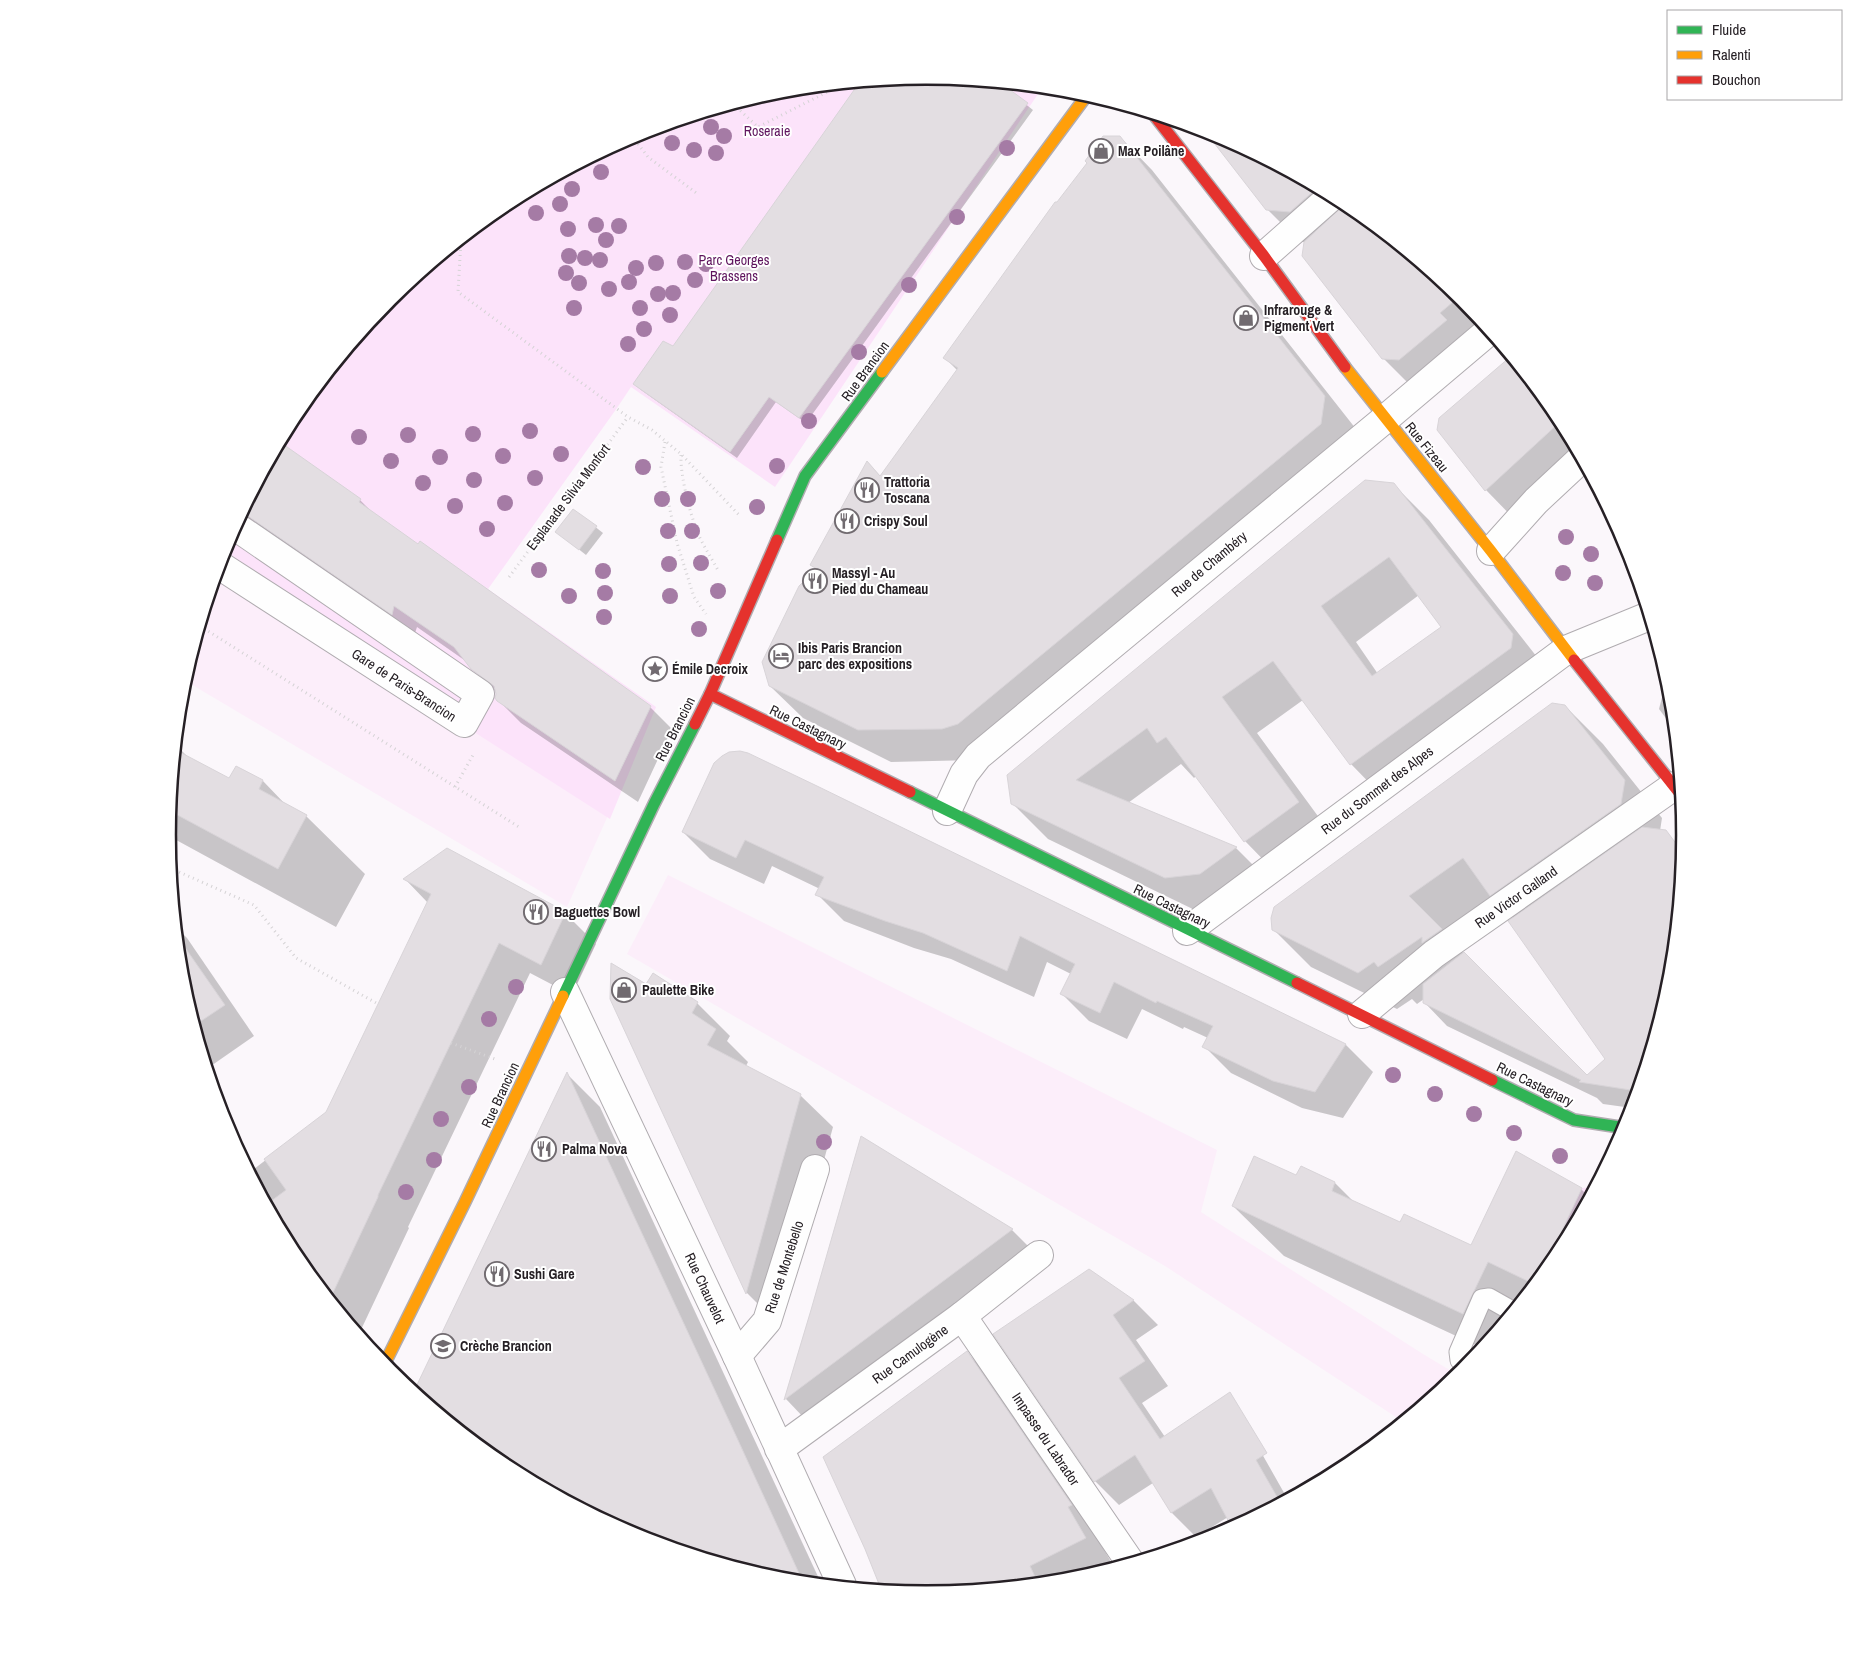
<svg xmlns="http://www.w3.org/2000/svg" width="1852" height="1670" font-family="'Archivo Narrow',sans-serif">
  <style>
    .built { fill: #fceefa }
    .green { fill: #fce3fa }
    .shadow { fill: #0003; fill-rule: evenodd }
    .building { fill: #e3dee2; stroke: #d8d4d8; fill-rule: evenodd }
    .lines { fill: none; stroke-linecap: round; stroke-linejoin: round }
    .lane-casing { stroke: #b0acb0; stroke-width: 21 }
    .street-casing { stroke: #b0acb0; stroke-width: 30 }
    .fast-casing { stroke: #b0acb0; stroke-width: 14 }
    .slow-casing { stroke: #b0acb0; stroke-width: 14 }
    .jam-casing { stroke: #b0acb0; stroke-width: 14 }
    .path { stroke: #d5d3d5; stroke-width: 3; stroke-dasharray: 1 4; stroke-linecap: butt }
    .lane { stroke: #fefefe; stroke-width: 19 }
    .street { stroke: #fefefe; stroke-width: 28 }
    .fast { stroke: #30b455; stroke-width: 11 }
    .slow { stroke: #ff9f0a; stroke-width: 11 }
    .jam { stroke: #e5322d; stroke-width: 11 }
    .tree { fill: #a57ba5 }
    .labels { text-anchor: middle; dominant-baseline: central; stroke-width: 4; stroke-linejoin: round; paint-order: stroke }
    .park-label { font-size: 14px; fill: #5f155e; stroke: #fff }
    .poi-label { font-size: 14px; font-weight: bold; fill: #262025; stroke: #fff; text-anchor: start }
    .street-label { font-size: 14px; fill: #262025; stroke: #fff }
    .rim { fill: none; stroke: #262025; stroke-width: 2.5 }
  </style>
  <rect width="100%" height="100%" fill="#fbf7fb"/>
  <g class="built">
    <path d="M219,563L610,811L567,907L184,680Z"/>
    <path d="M668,875L1217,1150L1201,1212L1423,1354L1458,1375L1402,1421L1165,1266L627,954Z"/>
  </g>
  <g class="green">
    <path d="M926,76L1042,88L775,487L631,387L617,408L488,589L656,707L610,819L218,568L225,544L295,413L390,298L505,204L636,134L778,91Z"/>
    <path d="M1596,1174L1601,1175L1557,1257L1541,1275L1582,1188L1594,1187Z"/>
  </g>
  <g class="shadow">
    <path d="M926,76L999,83L1033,110L806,423L776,402L737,458L641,390L634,384L674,348L861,83Z"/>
    <path d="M1217,134L1348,204L1359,214L1358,215L1376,233L1379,230L1463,299L1489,331L1416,391L1383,358L1305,242H1300L1267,209Z"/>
    <path d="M1120,137L1152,170L1356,429L975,760L891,762L803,718L770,686L818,570L812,565L868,463L881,477L958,371L945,358L1058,204Z"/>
    <path d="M1511,358L1557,414L1586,468L1522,527L1486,490L1439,430L1440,418Z"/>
    <path d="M280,443L360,500L375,515L650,707L672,729L638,802L521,723L498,700L496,692L467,662L417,627L414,636L232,531Z"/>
    <path d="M1393,484L1429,520L1548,671L1546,683L1386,800L1351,764L1303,700L1257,733L1334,838L1280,877L1245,841L1196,776L1194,778L1181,764L1128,803L1236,848L1271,883L1201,913L1048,839L1012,803ZM1419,595L1443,627L1378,674L1356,642Z"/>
    <path d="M574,510L603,533L586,555L557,532Z"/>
    <path d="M1667,678L1670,687L1674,729L1659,709Z"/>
    <path d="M1565,706L1603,744L1662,818L1660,831L1665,832L1683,850L1670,983L1632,1108L1603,1104L1597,1098L1447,1026L1425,1003L1424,999L1417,1004L1412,999L1397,1009L1311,967L1274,930ZM1495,899L1514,919L1607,1059L1587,1076L1445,935Z"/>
    <path d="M176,745L191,760L230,780L237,767L263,781L287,806L306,816L365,874L336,927L167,835Z"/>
    <path d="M748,754L1346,1045L1373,1072L1343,1118L1302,1108L1231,1073L1204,1046L1208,1038L1184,1027L1183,1029L1142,1009L1127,1039L1089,1021L1062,994L1071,974L1047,962L1034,997L951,959L914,948L844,921L817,894L820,889L772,866L764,884L710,859L683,832Z"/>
    <path d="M405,879L565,913L596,944L572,995L530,973L408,1227L409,1228L359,1334L295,1256L250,1172L327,1113L428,903Z"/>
    <path d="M176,927L187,938L254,1036L208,1068L182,983Z"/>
    <path d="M653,975L697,1003L730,1036L727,1041L748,1062L746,1066L800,1095L833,1127L779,1325L747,1293L612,999L646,986Z"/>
    <path d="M567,1074L600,1107L821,1583L778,1579L635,1536L504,1466L414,1392Z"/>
    <path d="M862,1138L1012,1230L1032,1250L805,1419L786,1399Z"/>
    <path d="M1297,1177L1335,1183L1356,1204L1400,1224L1472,1246L1581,1189L1589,1197L1557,1257L1482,1348L1284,1256L1233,1206Z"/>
    <path d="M1089,1271L1134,1301L1158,1325L1136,1340L1168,1386L1142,1403L1165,1437L1245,1424L1287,1498L1233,1527L1228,1517L1196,1537L1172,1513L1153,1483L1119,1505L1095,1481Z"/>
    <path d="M967,1353L996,1382L1096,1536L1114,1567L1074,1579L926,1594L884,1590L824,1457Z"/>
  </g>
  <g class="building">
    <path d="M926,76L1002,84L1028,103L799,418L769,397L730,452L633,384L663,341L673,346L859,83Z"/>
    <path d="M1204,130L1217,134L1317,188L1290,212L1266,210Z"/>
    <path d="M1103,136H1120L1325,396L1321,424L958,724L942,729L858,730L769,686L762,662L799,586L817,569L810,565L867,461L880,476L958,368L943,358L1055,202H1057L1087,163L1085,161Z"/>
    <path d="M1346,203L1366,219H1360L1373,234L1378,230L1460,296L1440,313L1447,320L1399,360L1382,359L1302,256L1304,242Z"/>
    <path d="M1510,357L1557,414L1561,421L1485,491L1437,430L1439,418Z"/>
    <path d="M280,442L361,499L359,502L418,544L420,541L651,706L615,781L497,701L495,698L496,694L494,686L471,669L454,647L394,606L392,615L242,512Z"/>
    <path d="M1365,480L1394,483L1513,634L1511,648L1350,765L1273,661L1222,697L1299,802L1244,842L1166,737L1157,743L1147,728L1076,780L1237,847L1200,874L1165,878L1011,804L1007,775ZM1389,557L1441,627L1372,676L1321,606Z"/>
    <path d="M573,509L597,526L579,550L555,532Z"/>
    <path d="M1552,703L1565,705L1625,780L1621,804L1490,896L1463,858L1409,896L1442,929L1422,943V937L1378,967L1374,962L1358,973L1272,930L1271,918L1274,907Z"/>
    <path d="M176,750L229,778L236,766L263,780L259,789L307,815L278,869L170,811Z"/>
    <path d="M740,751L748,753L817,786L1346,1044L1315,1092L1273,1081L1202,1047L1213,1026L1157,1001L1156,1003L1114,982L1100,1013L1060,994L1075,964L1020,936L1007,971L923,933L885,921L815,895L824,877L745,840L736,858L682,832L714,763L722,756L729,752Z"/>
    <path d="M1642,827L1666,830L1683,853L1670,983L1637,1091L1579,1082L1581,1080L1423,1003V984L1464,952L1587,1075L1605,1059L1508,921Z"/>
    <path d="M447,848L566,912L541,965L499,943L378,1195V1197L330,1299L295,1256L267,1204L286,1190L264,1159L326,1112L431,894L403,879Z"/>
    <path d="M177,936L225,1005L195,1025L182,983Z"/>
    <path d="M611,963L646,984L653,973L698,1002L692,1013L716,1029L707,1045L801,1094L746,1294L610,999Z"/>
    <path d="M567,1072L737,1438L803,1582L778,1579L635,1536L504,1466L414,1391Z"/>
    <path d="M861,1136L1013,1229L784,1400L811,1310Z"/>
    <path d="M1516,1151L1582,1188L1541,1275L1534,1284L1488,1262L1463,1314L1232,1206L1254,1156L1296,1175L1301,1166L1335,1182L1332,1191L1400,1222L1404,1214L1471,1245Z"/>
    <path d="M1089,1269L1134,1300L1113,1315L1145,1361L1119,1378L1160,1439L1230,1392L1267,1453L1256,1460L1280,1502L1232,1528L1211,1488L1171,1513L1135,1455L1094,1482L993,1334Z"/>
    <path d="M967,1351L1072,1505L1068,1507L1086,1538L1030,1566L1038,1583L926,1594L881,1589L865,1549L823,1457Z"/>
  </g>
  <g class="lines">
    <defs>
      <path id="lane" d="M1468,1364L1460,1360L1459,1352L1482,1299L1489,1298L1512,1311"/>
      <g id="street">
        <path d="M1264,256L1332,196"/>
        <path d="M1491,551L1536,501L1581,459"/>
        <path d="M219,565L464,723L480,694L235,526"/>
        <path d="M947,811L964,774L978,756L1385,419L1489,331"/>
        <path d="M1187,931L1566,650L1649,616"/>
        <path d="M565,992L737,1356L842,1585"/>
        <path d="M1362,1014L1434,954L1674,786"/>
        <path d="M962,1316L1130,1562"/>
        <path d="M737,1356L767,1321L815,1169"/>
        <path d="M779,1449L962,1316L1039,1255"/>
      </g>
      <g id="fast">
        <path d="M777,540L805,476L882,372"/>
        <path d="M910,792L1297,983"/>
        <path d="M563,996L654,804L695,724"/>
        <path d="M1492,1080L1574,1120L1626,1128"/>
      </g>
      <g id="slow">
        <path d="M1345,367L1491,551L1574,660"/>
        <path d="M882,372L1087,95"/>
        <path d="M384,1365L465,1202L563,996"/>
      </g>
      <g id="jam">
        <path d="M1154,115L1264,256L1345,367"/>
        <path d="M1574,660L1681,795"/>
        <path d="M710,694L910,792"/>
        <path d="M695,724L710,694L777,540"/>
        <path d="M1297,983L1492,1080"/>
      </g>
    </defs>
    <use href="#lane" class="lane-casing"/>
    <use href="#street" class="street-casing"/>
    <use href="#fast" class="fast-casing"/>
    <use href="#slow" class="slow-casing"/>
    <use href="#jam" class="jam-casing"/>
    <g class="path">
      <path d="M733,104L758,127L841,85"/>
      <path d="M632,136L648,157L699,195"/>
      <path d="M478,226L514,206L603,151"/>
      <path d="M461,240L458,292L628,417L652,430L681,454L740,516"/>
      <path d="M665,442L661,467L677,543L694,597L706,614"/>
      <path d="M681,455C680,476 691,519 700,538C706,550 713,561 719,572"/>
      <path d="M509,577L628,417"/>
      <path d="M200,626L519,827"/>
      <path d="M455,787L473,755"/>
      <path d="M170,868L254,905L296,958L378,1004"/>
      <path d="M451,1043L495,1059"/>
    </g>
    <use href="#lane" class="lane"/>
    <use href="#street" class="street"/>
    <use href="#fast" class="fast"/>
    <use href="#slow" class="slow"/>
    <use href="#jam" class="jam"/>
  </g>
  <g class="tree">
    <circle cx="711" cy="127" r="8"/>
    <circle cx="724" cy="136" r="8"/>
    <circle cx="672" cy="143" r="8"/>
    <circle cx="1007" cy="148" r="8"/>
    <circle cx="694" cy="150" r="8"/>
    <circle cx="716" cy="153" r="8"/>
    <circle cx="601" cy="172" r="8"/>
    <circle cx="572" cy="189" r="8"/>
    <circle cx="560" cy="204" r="8"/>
    <circle cx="536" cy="213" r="8"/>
    <circle cx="957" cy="217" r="8"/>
    <circle cx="596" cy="225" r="8"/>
    <circle cx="619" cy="226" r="8"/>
    <circle cx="568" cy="229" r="8"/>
    <circle cx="606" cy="240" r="8"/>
    <circle cx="569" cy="256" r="8"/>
    <circle cx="585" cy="258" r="8"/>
    <circle cx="600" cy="260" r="8"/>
    <circle cx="685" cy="262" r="8"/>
    <circle cx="656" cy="263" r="8"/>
    <circle cx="706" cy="264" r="8"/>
    <circle cx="636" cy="268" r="8"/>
    <circle cx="566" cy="273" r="8"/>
    <circle cx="695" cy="280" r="8"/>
    <circle cx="629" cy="282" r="8"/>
    <circle cx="579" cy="283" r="8"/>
    <circle cx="909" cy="285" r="8"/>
    <circle cx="609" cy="289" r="8"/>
    <circle cx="673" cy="293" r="8"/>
    <circle cx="658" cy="294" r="8"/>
    <circle cx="574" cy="308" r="8"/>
    <circle cx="640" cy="308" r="8"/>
    <circle cx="670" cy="315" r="8"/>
    <circle cx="644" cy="329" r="8"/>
    <circle cx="628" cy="344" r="8"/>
    <circle cx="859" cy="352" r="8"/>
    <circle cx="809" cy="421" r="8"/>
    <circle cx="530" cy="431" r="8"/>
    <circle cx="473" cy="434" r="8"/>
    <circle cx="408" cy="435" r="8"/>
    <circle cx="359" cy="437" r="8"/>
    <circle cx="561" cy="454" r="8"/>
    <circle cx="503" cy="456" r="8"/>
    <circle cx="440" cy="457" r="8"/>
    <circle cx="391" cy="461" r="8"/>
    <circle cx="777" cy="466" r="8"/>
    <circle cx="643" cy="467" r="8"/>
    <circle cx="535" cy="478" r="8"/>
    <circle cx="474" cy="480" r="8"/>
    <circle cx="423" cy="483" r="8"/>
    <circle cx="662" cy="499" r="8"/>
    <circle cx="688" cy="499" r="8"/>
    <circle cx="505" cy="503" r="8"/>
    <circle cx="455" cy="506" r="8"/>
    <circle cx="757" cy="507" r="8"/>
    <circle cx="487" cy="529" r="8"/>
    <circle cx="668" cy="531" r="8"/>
    <circle cx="692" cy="531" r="8"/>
    <circle cx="1566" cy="537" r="8"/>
    <circle cx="1591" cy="554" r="8"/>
    <circle cx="701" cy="563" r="8"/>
    <circle cx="669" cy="564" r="8"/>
    <circle cx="539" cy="570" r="8"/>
    <circle cx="603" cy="571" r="8"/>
    <circle cx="1563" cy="573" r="8"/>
    <circle cx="1595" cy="583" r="8"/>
    <circle cx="718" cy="591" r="8"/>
    <circle cx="605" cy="593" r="8"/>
    <circle cx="569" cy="596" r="8"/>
    <circle cx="670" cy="596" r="8"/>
    <circle cx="604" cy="617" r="8"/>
    <circle cx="699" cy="629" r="8"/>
    <circle cx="516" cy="987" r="8"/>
    <circle cx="489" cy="1019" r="8"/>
    <circle cx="1393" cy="1075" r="8"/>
    <circle cx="469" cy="1087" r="8"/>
    <circle cx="1435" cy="1094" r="8"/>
    <circle cx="1474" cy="1114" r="8"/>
    <circle cx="441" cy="1119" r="8"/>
    <circle cx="1514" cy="1133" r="8"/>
    <circle cx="824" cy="1142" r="8"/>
    <circle cx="1560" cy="1156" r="8"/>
    <circle cx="434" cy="1160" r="8"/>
    <circle cx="406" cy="1192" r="8"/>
  </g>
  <defs>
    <symbol id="shop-ring" viewBox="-11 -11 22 22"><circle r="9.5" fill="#fff" stroke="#716b70" stroke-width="1.5"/><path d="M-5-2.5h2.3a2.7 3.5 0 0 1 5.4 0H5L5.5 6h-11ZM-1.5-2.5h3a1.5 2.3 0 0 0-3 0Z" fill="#716b70"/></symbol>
    <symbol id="restaurant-ring" viewBox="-11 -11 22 22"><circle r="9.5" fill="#fff" stroke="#716b70" stroke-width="1.5"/><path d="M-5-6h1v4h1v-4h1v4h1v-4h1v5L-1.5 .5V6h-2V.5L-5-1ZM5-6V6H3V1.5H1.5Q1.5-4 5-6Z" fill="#716b70"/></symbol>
    <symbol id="hotel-ring" viewBox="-11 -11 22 22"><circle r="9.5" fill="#fff" stroke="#716b70" stroke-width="1.5"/><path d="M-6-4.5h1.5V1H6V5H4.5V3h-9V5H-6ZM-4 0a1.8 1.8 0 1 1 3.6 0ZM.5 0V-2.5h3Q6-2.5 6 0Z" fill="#716b70"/></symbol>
    <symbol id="sight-ring" viewBox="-11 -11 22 22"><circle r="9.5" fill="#fff" stroke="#716b70" stroke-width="1.5"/><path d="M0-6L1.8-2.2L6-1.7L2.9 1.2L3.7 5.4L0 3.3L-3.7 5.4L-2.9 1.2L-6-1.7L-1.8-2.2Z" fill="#716b70"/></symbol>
    <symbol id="school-ring" viewBox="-11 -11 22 22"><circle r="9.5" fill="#fff" stroke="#716b70" stroke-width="1.5"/><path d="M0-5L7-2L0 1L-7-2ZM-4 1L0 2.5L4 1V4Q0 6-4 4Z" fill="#716b70"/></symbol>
  </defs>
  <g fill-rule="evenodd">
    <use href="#shop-ring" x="1087" y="137" width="28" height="28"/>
    <use href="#shop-ring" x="1232" y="304" width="28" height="28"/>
    <use href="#restaurant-ring" x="853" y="476" width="28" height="28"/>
    <use href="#restaurant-ring" x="833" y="507" width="28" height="28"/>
    <use href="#restaurant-ring" x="801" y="567" width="28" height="28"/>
    <use href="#hotel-ring" x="767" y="642" width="28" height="28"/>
    <use href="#sight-ring" x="641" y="655" width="28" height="28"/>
    <use href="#restaurant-ring" x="522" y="898" width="28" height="28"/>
    <use href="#shop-ring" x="610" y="976" width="28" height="28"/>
    <use href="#restaurant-ring" x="530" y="1135" width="28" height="28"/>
    <use href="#restaurant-ring" x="483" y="1260" width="28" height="28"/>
    <use href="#school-ring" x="429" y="1332" width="28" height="28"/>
  </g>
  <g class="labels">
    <g class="park-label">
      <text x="767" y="131">Roseraie</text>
      <text x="734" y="260">Parc Georges<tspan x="734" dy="16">Brassens</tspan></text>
    </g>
    <g class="poi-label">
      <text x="1118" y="151">Max Poilâne</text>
      <text x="1264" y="310">Infrarouge &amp;<tspan x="1264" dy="16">Pigment Vert</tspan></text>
      <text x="884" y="482">Trattoria<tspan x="884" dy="16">Toscana</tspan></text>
      <text x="864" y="521">Crispy Soul</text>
      <text x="832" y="573">Massyl - Au<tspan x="832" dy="16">Pied du Chameau</tspan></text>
      <text x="798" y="648">Ibis Paris Brancion<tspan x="798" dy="16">parc des expositions</tspan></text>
      <text x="672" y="669">Émile Decroix</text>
      <text x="554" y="912">Baguettes Bowl</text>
      <text x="642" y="990">Paulette Bike</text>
      <text x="562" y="1149">Palma Nova</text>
      <text x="514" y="1274">Sushi Gare</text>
      <text x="460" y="1346">Crèche Brancion</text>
    </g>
    <g class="street-label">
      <text transform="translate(865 371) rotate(-54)">Rue Brancion</text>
      <text transform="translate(1427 447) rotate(51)">Rue Fizeau</text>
      <text transform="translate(568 497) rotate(-53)">Esplanade Silvia Monfort</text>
      <text transform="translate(1209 564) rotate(-40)">Rue de Chambéry</text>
      <text transform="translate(404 685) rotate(33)">Gare de Paris-Brancion</text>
      <text transform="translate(808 727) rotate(26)">Rue Castagnary</text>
      <text transform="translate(675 729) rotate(-63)">Rue Brancion</text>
      <text transform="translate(1377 790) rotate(-37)">Rue du Sommet des Alpes</text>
      <text transform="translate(1516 897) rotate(-35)">Rue Victor Galland</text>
      <text transform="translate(1172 906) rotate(26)">Rue Castagnary</text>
      <text transform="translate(1535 1084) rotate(26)">Rue Castagnary</text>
      <text transform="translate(500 1095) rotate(-65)">Rue Brancion</text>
      <text transform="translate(784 1267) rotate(-72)">Rue de Montebello</text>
      <text transform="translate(705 1288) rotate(65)">Rue Chauvelot</text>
      <text transform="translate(910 1354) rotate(-36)">Rue Camulogène</text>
      <text transform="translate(1046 1439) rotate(56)">Impasse du Labrador</text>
    </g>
  </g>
  <path d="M0 0H1852V1670H0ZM176 835a750 750 0 1 1 1500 0a750 750 0 1 1-1500 0Z" fill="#fff" fill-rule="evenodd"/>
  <path class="rim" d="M176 835a750 750 0 1 1 1500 0a750 750 0 1 1-1500 0Z"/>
  <rect x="1667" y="10" width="175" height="90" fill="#ffffff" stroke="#a8a6a8"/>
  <rect x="1677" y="26" width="25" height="8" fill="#30b455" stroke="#a8a6a8"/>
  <text x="1712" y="35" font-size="15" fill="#262025">Fluide</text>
  <rect x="1677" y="51" width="25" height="8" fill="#ff9f0a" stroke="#a8a6a8"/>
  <text x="1712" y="60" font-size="15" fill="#262025">Ralenti</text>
  <rect x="1677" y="76" width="25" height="8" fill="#e5322d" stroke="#a8a6a8"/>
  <text x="1712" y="85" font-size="15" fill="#262025">Bouchon</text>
</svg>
